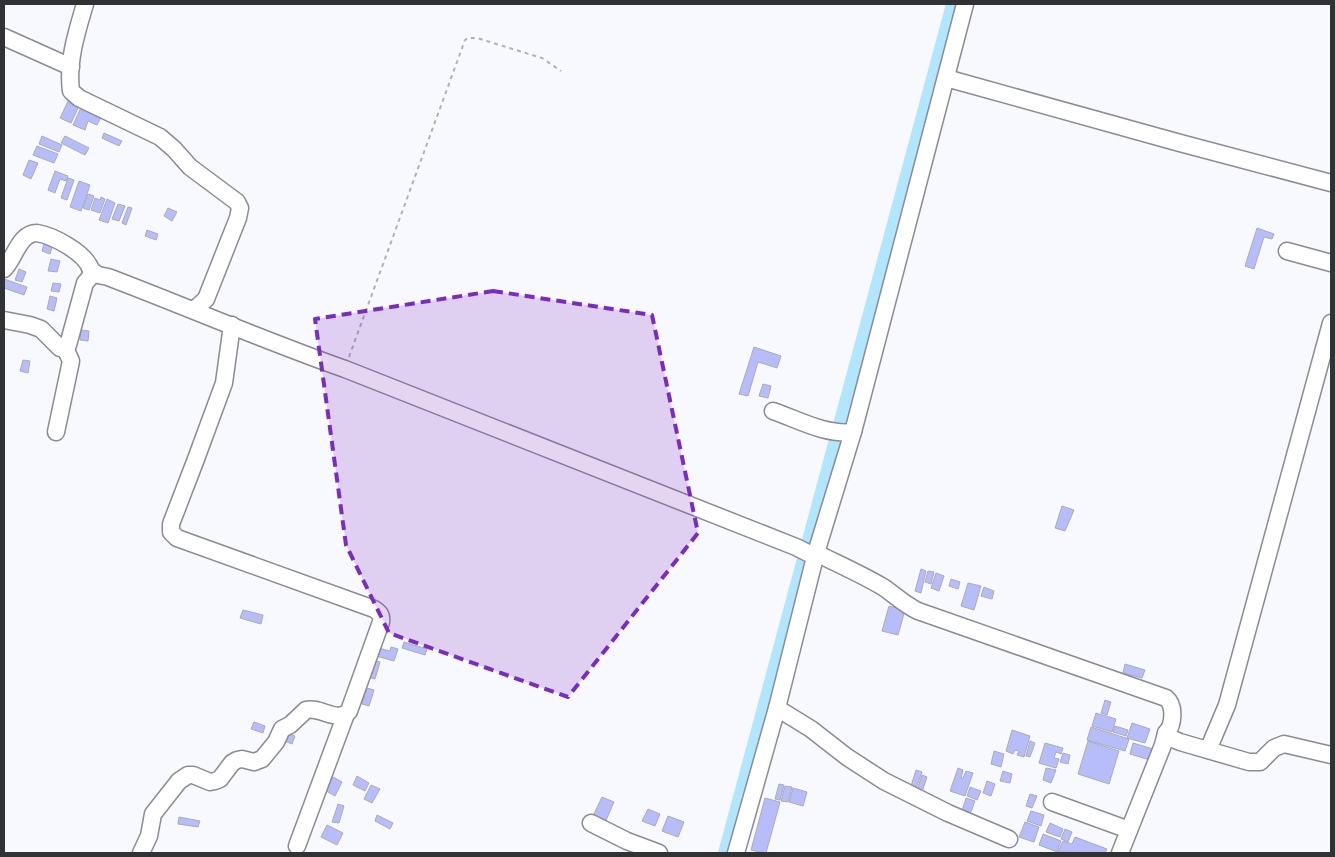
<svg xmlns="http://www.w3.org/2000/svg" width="1335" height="857" font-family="'Sofia Sans Condensed',sans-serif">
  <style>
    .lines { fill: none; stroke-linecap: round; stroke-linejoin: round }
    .canal { stroke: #b2e5fe; stroke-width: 12 }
    .building { fill: #b7bdf9; stroke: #aaabb6 }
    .minor-casing { stroke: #8a8b95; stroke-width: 19 }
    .path { stroke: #b0b1b6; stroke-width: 2; stroke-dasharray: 4 4; stroke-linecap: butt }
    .minor { stroke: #fff; stroke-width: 16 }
    .marked { fill: #7b2cbf; fill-opacity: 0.2; stroke: #7b2cbf; stroke-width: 4; stroke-dasharray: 10 6; stroke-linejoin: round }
  </style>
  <rect width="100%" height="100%" fill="#f8f9fe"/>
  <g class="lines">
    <path class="canal" d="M724,853L952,4"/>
  </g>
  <g class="building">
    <path d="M70,97L81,102L71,123L60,118Z"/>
    <path d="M83,103L103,113L97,125L88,121L85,130L73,125Z"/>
    <path d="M104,133L122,141L119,146L102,138Z"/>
    <path d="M42,136L62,145L59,152L39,144Z"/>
    <path d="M65,136L89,148L85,155L61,143Z"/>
    <path d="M37,146L58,154L54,163L33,155Z"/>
    <path d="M29,160L38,163L31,179L23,175Z"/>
    <path d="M55,171L68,176L66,181L60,179L55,193L48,190Z"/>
    <path d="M68,178L74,180L67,200L61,198Z"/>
    <path d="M79,181L90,185L81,211L70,207Z"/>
    <path d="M88,194L94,196L89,210L83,208Z"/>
    <path d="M101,197L105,199L100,213L91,210L95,198L100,200Z"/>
    <path d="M107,199L115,203L108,223L99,220Z"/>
    <path d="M118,204L125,206L119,221L112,219Z"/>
    <path d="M128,207L132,208L126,225L122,223Z"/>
    <path d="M168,208L177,212L172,221L164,216Z"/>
    <path d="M1257,228L1274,234L1272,239L1264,237L1254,269L1245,266Z"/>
    <path d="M147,230L158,234L156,240L145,236Z"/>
    <path d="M44,244L52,247L50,254L42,251Z"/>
    <path d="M51,259L60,261L57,272L48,271Z"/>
    <path d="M19,269L26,272L22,282L15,280Z"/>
    <path d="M4,279L27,287L24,295L4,288Z"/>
    <path d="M53,283L61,284L59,292L51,291Z"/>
    <path d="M50,296L57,298L54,311L47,309Z"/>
    <path d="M81,330L89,331L88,341L80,340Z"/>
    <path d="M754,347L781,356L777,368L758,362L748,396L739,394Z"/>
    <path d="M23,360L30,361L28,373L20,371Z"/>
    <path d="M763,384L771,386L768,398L759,396Z"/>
    <path d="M1062,506L1074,510L1065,531L1055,528Z"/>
    <path d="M921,569L926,571L921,593L915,591Z"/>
    <path d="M928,571L934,572L931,584L925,582Z"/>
    <path d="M936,573L944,576L939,591L931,588Z"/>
    <path d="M951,579L960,582L958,589L949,586Z"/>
    <path d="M968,583L981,586L974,610L961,606Z"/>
    <path d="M984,587L994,591L992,599L981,596Z"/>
    <path d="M889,606L905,610L898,635L882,631Z"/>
    <path d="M243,610L263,615L261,624L240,618Z"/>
    <path d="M404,642L427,649L425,655L402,648Z"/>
    <path d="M391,647L398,649L394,661L376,656L378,648L390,651Z"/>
    <path d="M371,660L380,662L375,679L365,676Z"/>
    <path d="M1125,664L1145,670L1142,678L1123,673Z"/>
    <path d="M367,688L374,690L369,706L362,704Z"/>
    <path d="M1105,700L1111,702L1107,715L1101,713Z"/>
    <path d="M1096,713L1116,719L1112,732L1092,726Z"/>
    <path d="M254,722L265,726L263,733L251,729Z"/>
    <path d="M1132,723L1150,729L1145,743L1127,738Z"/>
    <path d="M1115,726L1128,730L1126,736L1113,732Z"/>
    <path d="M1091,727L1129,739L1125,751L1087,740Z"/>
    <path d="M1012,730L1030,736L1024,757L1017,755L1019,751L1015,750L1013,754L1006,751Z"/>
    <path d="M282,731L295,736L292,744L279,739Z"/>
    <path d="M1030,741L1035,743L1030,757L1026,756Z"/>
    <path d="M1088,741L1119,751L1109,784L1078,774Z"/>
    <path d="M1045,743L1063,748L1061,754L1056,752L1054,758L1059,759L1056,768L1039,763Z"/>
    <path d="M1133,743L1153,749L1150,760L1130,754Z"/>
    <path d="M994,751L1004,754L1001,767L991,764Z"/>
    <path d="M1063,753L1070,755L1068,764L1060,762Z"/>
    <path d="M958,768L963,770L961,778H963L966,771L973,773L965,796L950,791Z"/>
    <path d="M1046,768L1056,770L1051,783L1043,780Z"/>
    <path d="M916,770L922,772L915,791L910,789Z"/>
    <path d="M1003,771L1012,774L1010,783L1000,781Z"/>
    <path d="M922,775L927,777L922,792L917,790Z"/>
    <path d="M357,776L369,783L365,791L353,785Z"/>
    <path d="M333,777L342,782L335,796L326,791Z"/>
    <path d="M987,781L995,784L991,796L983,793Z"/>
    <path d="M779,784L784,785L780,800L775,799Z"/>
    <path d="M371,785L380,789L372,803L364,799Z"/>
    <path d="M785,786L792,787L788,802L781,801Z"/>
    <path d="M970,787L981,791L977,800L967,796Z"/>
    <path d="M793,788L807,792L803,806L789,802Z"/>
    <path d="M1030,794L1037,796L1032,808L1026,806Z"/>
    <path d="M602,797L614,802L604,825L591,820Z"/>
    <path d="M765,798L780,802L766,853H764L751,850Z"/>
    <path d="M966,798L975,801L969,817L961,814Z"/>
    <path d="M338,804L344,806L339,823L332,822Z"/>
    <path d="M648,809L660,814L655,826L642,821Z"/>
    <path d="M1031,811L1044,815L1041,826L1027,821Z"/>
    <path d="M377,815L393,823L390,829L375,821Z"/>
    <path d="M668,816L684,822L678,837L662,831Z"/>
    <path d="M179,817L200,821L198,827L178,824Z"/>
    <path d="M1025,822L1039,827L1034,842L1019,837Z"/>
    <path d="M1050,823L1063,829L1060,837L1046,832Z"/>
    <path d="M327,825L343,833L337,845L321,837Z"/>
    <path d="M1065,829L1072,832L1068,842L1061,839Z"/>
    <path d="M1043,834L1061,841L1057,852L1039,845Z"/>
    <path d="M1075,837L1107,849L1105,853L1058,852L1063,841L1072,844Z"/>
  </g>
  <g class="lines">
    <defs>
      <g id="minor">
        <path d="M85,4C77,31 67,62 71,91L79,98L160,137L174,149L190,167L237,202L240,208L238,218L206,299L194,310"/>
        <path d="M4,37L71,67"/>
        <path d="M946,78L1180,143L1331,183"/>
        <path d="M1287,251L1331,263"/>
        <path d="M4,269C15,258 19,233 37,233C54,236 86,253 91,270"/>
        <path d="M4,320L30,325L41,329L60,348H65L68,345L85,283L91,276V270L98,275L108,277C187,307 265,341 345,369L796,547L814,556L816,553C838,564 861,574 883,587C895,595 905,605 918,611L1166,698C1175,705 1174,725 1166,733L1173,739L1180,742L1249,762H1260L1274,748L1284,744L1331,755"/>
        <path d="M773,411C799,420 825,435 853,432"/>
        <path d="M56,432L71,361L65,348"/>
        <path d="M777,708L811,729L847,757L884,781L948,813L1009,839"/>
        <path d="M1208,750L1227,705L1331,323"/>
        <path d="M1052,802L1129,830"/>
        <path d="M591,823L627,841L659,853"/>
        <path d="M297,846L346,714"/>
        <path d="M141,853L149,836L153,814L179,781L188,775H193L210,782L215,781L220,779L232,763L237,760L242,759L254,762L262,759L276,742L282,729L290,725L306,710C320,706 338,724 349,711L381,622C382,615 380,613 374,609L177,538L171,532V524L196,459L224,383L232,325"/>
        <path d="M736,853L777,708L816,553L853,432L965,4"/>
        <path d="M1120,853L1163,745L1166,733"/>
      </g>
    </defs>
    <use href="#minor" class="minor-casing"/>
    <path class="path" d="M349,357L465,40L468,38H477L542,58L561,71"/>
    <use href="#minor" class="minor"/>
  </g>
  <path class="marked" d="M493,291L652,315L698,533L568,697L389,633L346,545L315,319Z"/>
  <rect width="1335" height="857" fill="none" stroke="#313236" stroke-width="10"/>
</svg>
